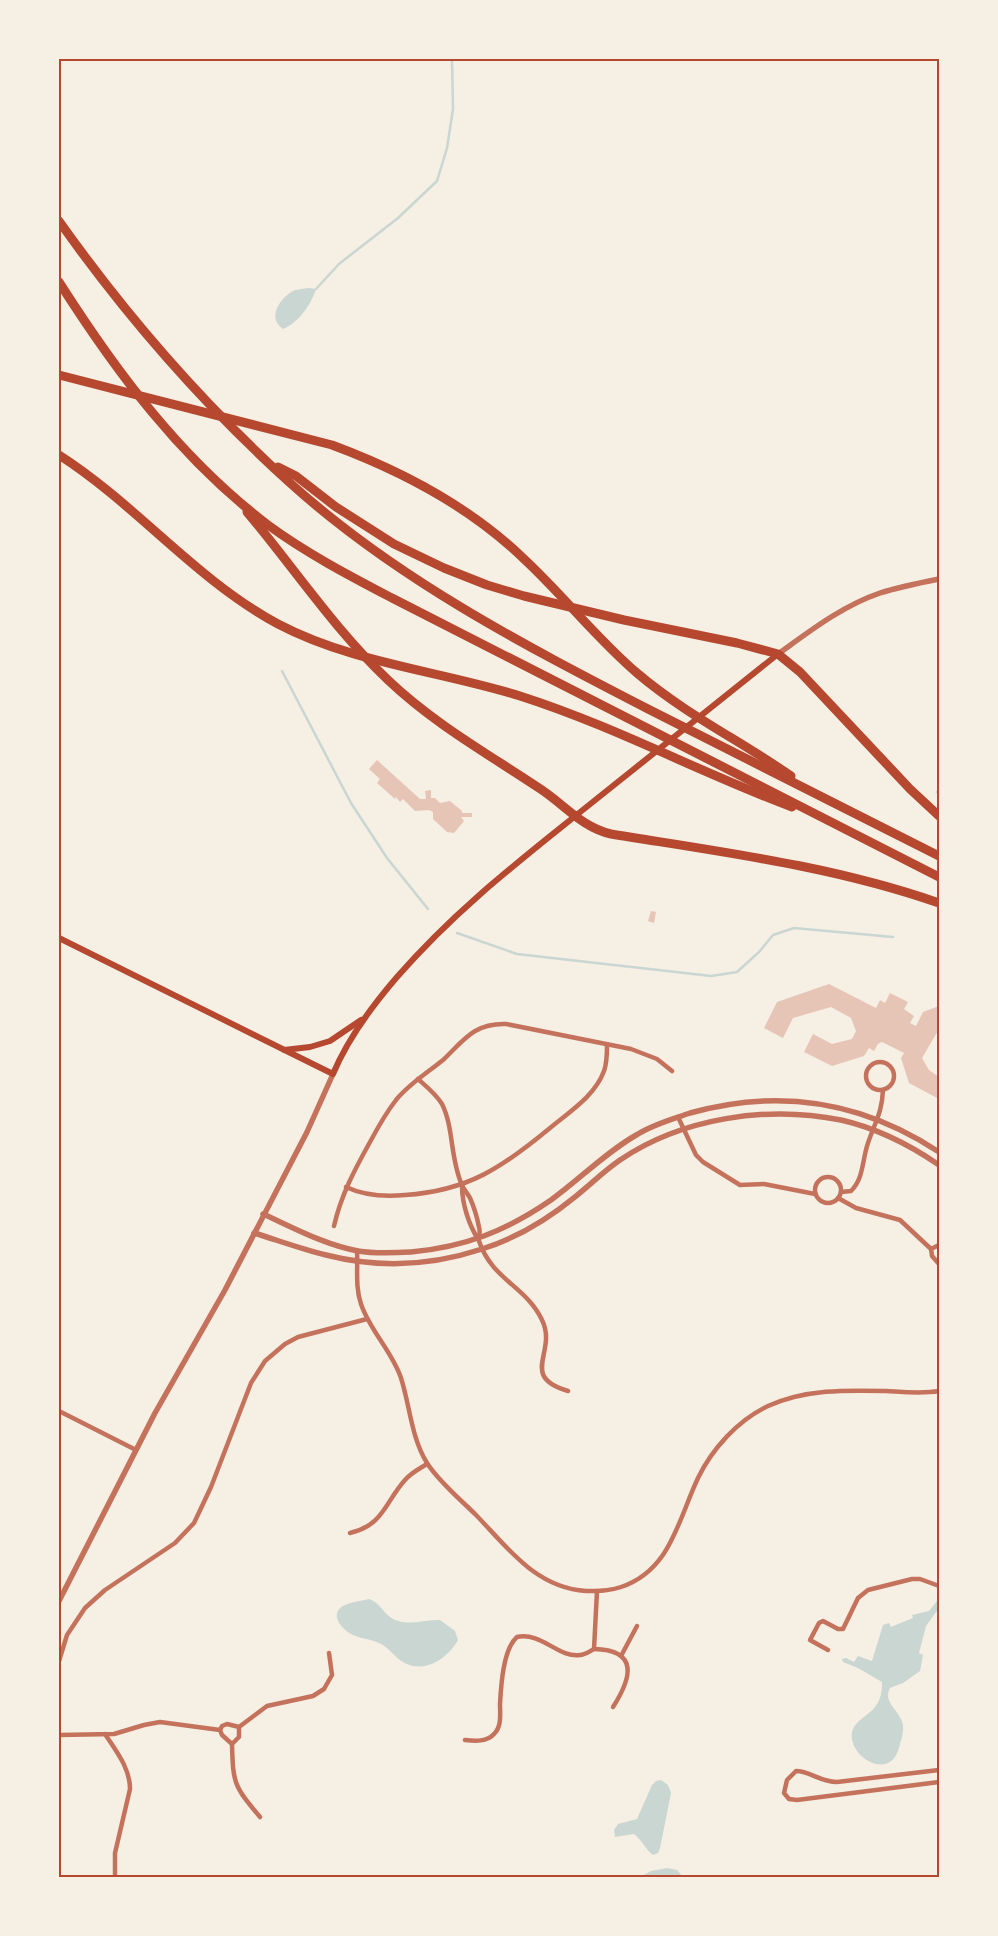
<svg xmlns="http://www.w3.org/2000/svg" width="998" height="1936" font-family="Quicksand,sans-serif">
  <style>
    .water { fill: #c9d6d2 }
    .lines { fill: none; stroke-linecap: round; stroke-linejoin: round }
    .stream { stroke: #c9d6d2; stroke-width: 2.5 }
    .building { fill: #e6c5b7 }
    .minor { stroke: #c5725c; stroke-width: 4.5 }
    .tertiary { stroke: #c5725c; stroke-width: 5.5 }
    .secondary { stroke: #b5482f; stroke-width: 6 }
    .motorway { stroke: #b5482f; stroke-width: 9 }
    .neatline { fill: none; stroke: #b5482f; stroke-width: 2 }
  </style>
  <rect width="100%" height="100%" fill="#f6efe4"/>
  <g class="water">
    <path d="M309,288L316,289C311,305 298,323 283,329C267,318 279,299 293,291C297,289 304,289 309,288Z"/>
    <path d="M369,1599C379,1602 382,1611 390,1617C406,1628 423,1619 440,1620L455,1631L458,1640C448,1658 424,1675 403,1662C394,1657 389,1647 379,1643C371,1639 362,1639 353,1635C344,1631 328,1615 343,1606C350,1602 361,1601 369,1599Z"/>
    <path d="M938,1600L939,1608L926,1626L919,1653L923,1655L920,1671L903,1683L890,1688C882,1703 901,1711 903,1725C904,1733 900,1744 898,1751C889,1776 859,1762 853,1743C847,1723 865,1719 875,1707C881,1700 882,1691 882,1682L858,1668L843,1662L842,1659L846,1658L854,1662L858,1656L872,1661L883,1625L889,1623L891,1627L913,1618L912,1615L929,1611Z"/>
    <path d="M661,1780L668,1785L671,1793L660,1848L658,1853L653,1855C645,1849 643,1841 634,1834L615,1837L614,1830L618,1824L637,1819L652,1785L656,1781Z"/>
    <path d="M667,1868L677,1870L683,1877H640L651,1871Z"/>
  </g>
  <g class="lines">
    <g class="stream">
      <path d="M316,289L339,264L398,218L437,181L447,148L453,109L452,59"/>
      <path d="M282,671L351,803L387,858L428,909"/>
      <path d="M937,792H939"/>
      <path d="M457,933L517,954L711,976L737,972L759,952L773,935L794,928L893,937"/>
    </g>
  </g>
  <g class="building">
    <path d="M377,760L420,799H426L425,791L431,790V798H435L440,803L450,801L462,811V813H472V817H461L464,821L454,833L447,832L433,819V812L429,810L415,811L403,799L400,802L396,797L395,799L377,783L380,779L369,769Z"/>
    <path d="M651,911L656,912L654,923L648,921Z"/>
    <path d="M829,984L876,1008L880,1000L885,1003L890,993L908,1002L904,1009L914,1016L910,1023L916,1026L923,1012L939,1006V1029L922,1058L929,1070L939,1077V1099L909,1083L901,1058L904,1053L882,1042L878,1044L874,1051L869,1048L864,1056L832,1066L804,1052L813,1034L832,1044L852,1039L856,1031L851,1018L831,1007L793,1018L783,1038L764,1028L777,1002Z"/>
  </g>
  <g class="lines">
    <g class="minor">
      <circle cx="880" cy="1076" r="14"/>
      <path d="M418,1079C427,1087 436,1094 442,1104C454,1128 450,1159 462,1185C464,1190 468,1194 470,1198C474,1207 477,1217 479,1227C481,1232 478,1237 479,1241C492,1280 526,1286 542,1320C558,1352 518,1376 568,1391"/>
      <path d="M678,1117L696,1155L703,1162L740,1185L764,1184L815,1194"/>
      <circle cx="828" cy="1190" r="13"/>
      <path d="M462,1186C462,1204 469,1225 478,1239"/>
      <path d="M346,1187C365,1196 384,1197 405,1195C468,1191 503,1167 550,1128C569,1112 595,1096 604,1071C607,1063 607,1053 607,1045"/>
      <path d="M841,1192L851,1191C864,1178 862,1160 868,1143C875,1122 882,1113 883,1090"/>
      <path d="M838,1198L856,1208L900,1220L931,1249L932,1256L939,1264"/>
      <path d="M334,1226C341,1195 355,1169 370,1142C378,1127 386,1113 396,1100C409,1084 427,1073 443,1060C464,1040 474,1023 506,1024L631,1049L657,1059L672,1071"/>
      <path d="M931,1249L939,1245"/>
      <path d="M357,1251C358,1268 355,1287 361,1304C370,1331 392,1351 401,1378C410,1406 411,1437 427,1463C439,1482 460,1499 476,1515C508,1548 536,1588 586,1591C598,1591 610,1591 621,1587C671,1570 678,1520 698,1478C712,1449 738,1420 768,1406C806,1389 845,1390 886,1391C904,1392 922,1394 939,1391"/>
      <path d="M59,1411L136,1450"/>
      <path d="M350,1533C384,1525 385,1502 405,1480C411,1473 419,1469 427,1464"/>
      <path d="M594,1649C640,1650 631,1679 613,1707"/>
      <path d="M828,1650L810,1640L819,1623L823,1621L838,1629H843L858,1598L868,1590L912,1579H920L939,1586"/>
      <path d="M621,1656L637,1626"/>
      <path d="M59,1661L67,1635L85,1608L105,1590L175,1543L194,1523L211,1487L251,1383L265,1361L285,1344L298,1337L367,1319"/>
      <path d="M227,1724L239,1727V1737L232,1744L222,1735L220,1730L222,1726Z"/>
      <path d="M239,1727L267,1706L313,1696L324,1689L332,1675L329,1653"/>
      <path d="M105,1734C116,1751 130,1768 130,1789L115,1853V1877"/>
      <path d="M59,1735L114,1734L144,1725L160,1722L220,1730"/>
      <path d="M465,1740C475,1741 487,1742 494,1734C502,1726 500,1714 500,1704C501,1686 503,1649 517,1637C542,1632 558,1658 580,1655C585,1655 590,1651 594,1649L597,1591"/>
      <path d="M232,1744C233,1784 234,1786 260,1817"/>
      <path d="M939,1770L837,1782C820,1782 810,1771 796,1771L787,1780L784,1793L789,1799L797,1800L939,1782"/>
    </g>
    <g class="tertiary">
      <path d="M778,654C810,631 842,606 880,593C899,587 919,583 939,579"/>
      <path d="M263,1214C294,1228 325,1245 358,1251C376,1254 393,1253 411,1252C465,1247 506,1231 551,1200C580,1179 606,1152 638,1134C654,1124 673,1119 690,1113C779,1088 862,1101 939,1152"/>
      <path d="M254,1233C277,1240 301,1249 326,1255C377,1268 431,1266 482,1249C517,1238 548,1219 576,1196C591,1184 604,1171 620,1160C682,1118 767,1105 841,1120C876,1128 910,1145 939,1165"/>
      <path d="M59,1601L155,1413L225,1290L307,1132L333,1074"/>
    </g>
    <g class="secondary">
      <path d="M59,938L333,1074C348,1038 372,1006 397,977C452,914 509,869 574,817C642,763 710,709 778,654"/>
      <path d="M284,1050L310,1047L330,1041L361,1020"/>
    </g>
    <g class="motorway">
      <path d="M59,221C127,317 202,403 289,482C395,578 522,644 648,709C745,758 842,807 939,856"/>
      <path d="M59,282C117,373 181,459 268,525C306,553 350,576 392,598L939,877"/>
      <path d="M59,375L332,445C402,471 469,506 523,558C563,595 596,638 637,673C685,714 741,741 791,776"/>
      <path d="M59,455C137,505 196,580 278,624C352,663 440,671 520,696C614,726 701,773 792,807"/>
      <path d="M278,467L296,476L336,507L394,544L444,568L487,585L524,596L624,620L737,643L778,654L800,672L910,789L939,816"/>
      <path d="M247,512C294,568 335,630 388,680C433,723 488,754 539,788C564,804 581,827 611,834C722,852 833,866 939,903"/>
    </g>
  </g>
  <rect width="998" height="1936" fill="none" stroke="#f6efe4" stroke-width="120"/>
  <rect x="60" y="60" width="878" height="1816" class="neatline"/>
</svg>
